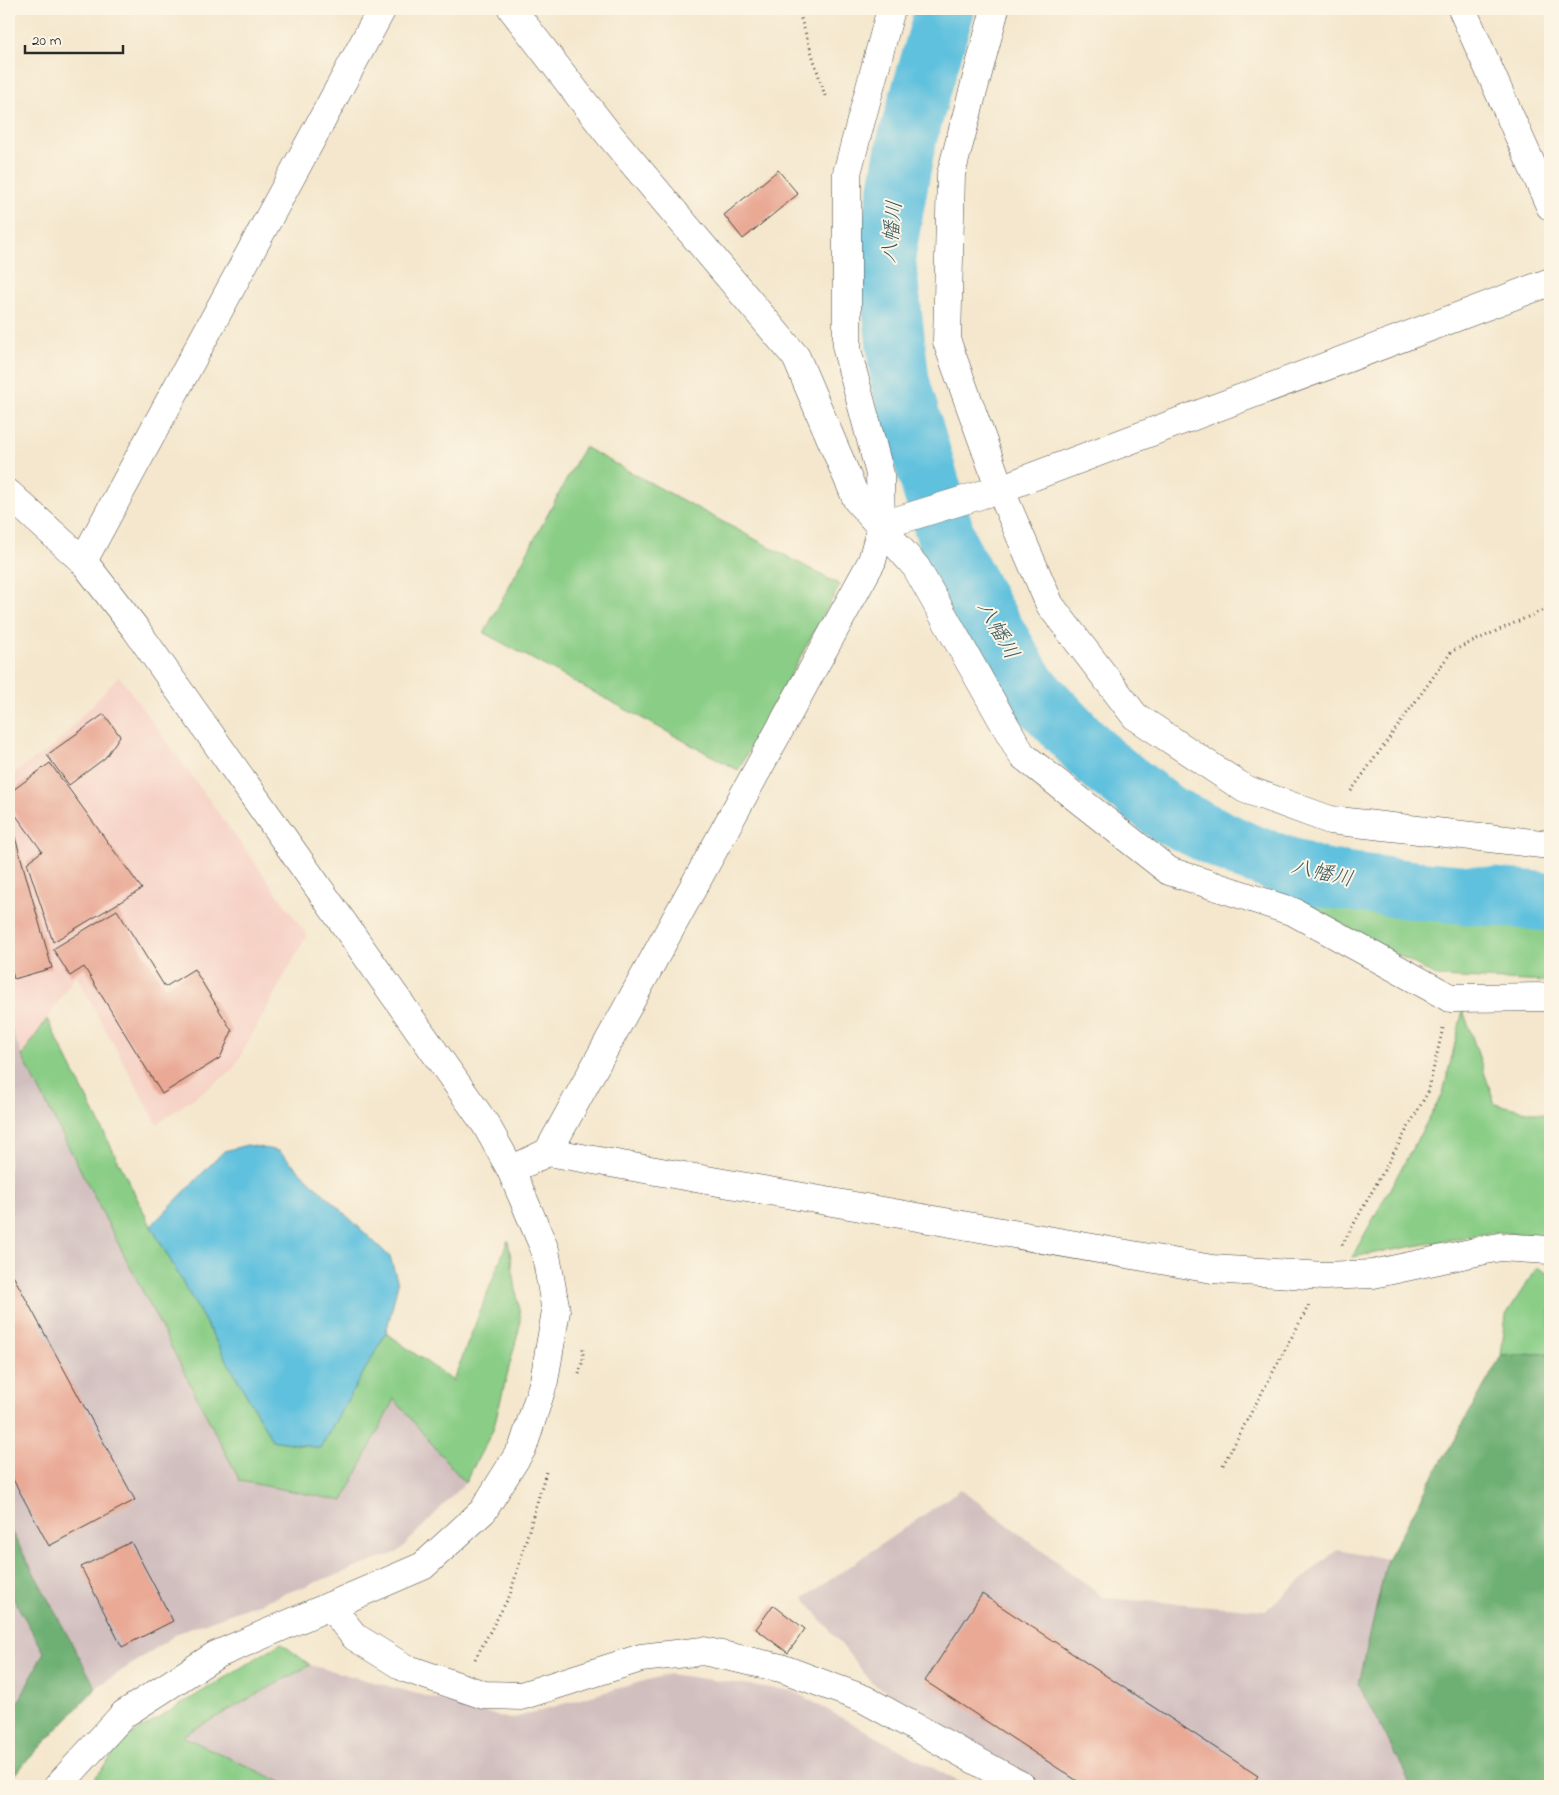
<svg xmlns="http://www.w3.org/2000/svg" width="1559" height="1795" font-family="'Indie Flower','Klee One',sans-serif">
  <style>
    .built { fill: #f6d1c6 }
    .industrial { fill: #d1bfbf }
    .green { fill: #89cd86; stroke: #5a7c58 }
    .forest { fill: #6eb073; stroke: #4c6e4f }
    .water { fill: #60c1de; stroke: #467684 }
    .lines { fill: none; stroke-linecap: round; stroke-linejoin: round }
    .river { stroke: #60c1de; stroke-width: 59 }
    .building { fill: #e9a995 }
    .minor-casing { stroke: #494743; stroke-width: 29 }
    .path { stroke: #494743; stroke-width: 3; stroke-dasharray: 1 4; stroke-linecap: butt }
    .minor { stroke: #fff; stroke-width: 28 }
    .labels { text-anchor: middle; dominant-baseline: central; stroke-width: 4; stroke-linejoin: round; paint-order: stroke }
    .water-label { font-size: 21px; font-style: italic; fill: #3b5861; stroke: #fcf5e5 }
  </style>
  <rect width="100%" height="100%" fill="#fcf5e5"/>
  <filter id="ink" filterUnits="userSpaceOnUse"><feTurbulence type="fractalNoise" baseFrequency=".02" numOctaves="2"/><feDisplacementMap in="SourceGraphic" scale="10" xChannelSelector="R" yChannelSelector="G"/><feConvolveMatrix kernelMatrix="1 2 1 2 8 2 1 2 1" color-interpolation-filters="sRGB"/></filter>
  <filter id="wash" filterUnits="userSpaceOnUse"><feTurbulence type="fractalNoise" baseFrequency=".0096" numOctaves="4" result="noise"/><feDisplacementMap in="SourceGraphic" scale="20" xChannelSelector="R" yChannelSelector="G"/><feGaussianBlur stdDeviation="1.12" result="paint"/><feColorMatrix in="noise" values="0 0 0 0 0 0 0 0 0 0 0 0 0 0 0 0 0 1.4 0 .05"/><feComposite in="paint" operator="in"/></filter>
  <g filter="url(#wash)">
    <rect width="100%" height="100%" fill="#f4e7cd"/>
    <path class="built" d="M119,676L307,935L232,1071L157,1124L76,975L22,1056L9,1021V776L54,746Z"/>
    <g class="industrial">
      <path d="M9,1021L22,1056L240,1481L343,1501L394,1399L465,1483L398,1552L178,1633L96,1688L9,1780Z"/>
      <path d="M961,1489L1104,1598L1266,1610L1338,1549L1387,1559L1359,1684L1412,1786H1038L872,1683L804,1598Z"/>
      <path d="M310,1665L510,1719L669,1674L793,1691L966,1786H290L181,1736Z"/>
    </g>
    <g class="green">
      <path d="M584,447L840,585L738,770L484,633Z"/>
      <path d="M1294,897L1550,927V982L1438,977Z"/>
      <path d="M1463,1010L1495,1104L1550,1116V1237L1495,1232L1352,1257L1443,1093Z"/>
      <path d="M47,1019L151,1226L272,1440L320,1448L386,1333L453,1381L508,1240L521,1321L493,1430L465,1483L394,1399L343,1501L240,1481L22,1056Z"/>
      <path d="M1537,1267L1550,1275V1353L1501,1356L1506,1315Z"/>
      <path d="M281,1643L310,1665L182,1736L290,1786H127L114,1780L111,1786H89L125,1739Z"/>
    </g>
    <g class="forest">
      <path d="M1550,1353V1786H1412L1359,1684L1387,1559L1501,1356Z"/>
      <path d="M9,1527L96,1688L9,1780V1721L44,1652L9,1591Z"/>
    </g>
    <path class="water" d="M247,1145L279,1151L390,1257L398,1283L386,1333L320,1448L272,1440L151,1226L224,1151Z"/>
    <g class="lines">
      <path class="river" d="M945,9L906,143L886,255L900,381L949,547L982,609L1028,687L1100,762L1167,814L1246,852L1321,878L1414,890L1550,902"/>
    </g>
    <g id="blocks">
      <g class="building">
        <path d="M778,170L798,194L743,239L724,215Z"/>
        <path d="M104,714L120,736L105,758L69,785L47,755Z"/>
        <path d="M50,763L142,889L53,942L27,863L42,851L9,806V793Z"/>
        <path d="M13,830L52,968L14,979L9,961V831Z"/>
        <path d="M117,910L165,987L194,969L232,1031L220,1058L162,1094L84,967L70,976L53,949Z"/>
        <path d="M9,1268L135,1500L49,1546L9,1472Z"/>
        <path d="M131,1542L173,1621L122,1647L81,1567Z"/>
        <path d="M982,1594L1258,1776L1251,1786H1085L925,1681Z"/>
        <path d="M773,1605L805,1629L788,1653L756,1629Z"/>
      </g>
    </g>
  </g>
  <g filter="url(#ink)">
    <use href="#blocks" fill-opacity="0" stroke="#494743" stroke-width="1"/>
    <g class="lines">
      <defs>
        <g id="minor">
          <path d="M512,9L607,132L796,357L857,500L916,567L1022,755L1169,871L1294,912L1450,998L1550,997"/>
          <path d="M995,9L951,174L947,342L1000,489L1050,605L1135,716L1245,789L1330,820L1550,845"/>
          <path d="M1462,9L1550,206"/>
          <path d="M9,494L83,561L135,628L486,1125L511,1170L545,1250L556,1311L544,1381L523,1447L483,1511L423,1566L216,1655L124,1714L58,1786"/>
          <path d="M881,527L899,520L1000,489L1550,282"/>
          <path d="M83,561L382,9"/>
          <path d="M548,1152L1212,1269L1324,1276L1373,1274L1499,1247L1550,1250"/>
          <path d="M511,1170L548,1152L872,561L881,527L880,474L847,350V173L891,9"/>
          <path d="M330,1606L355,1637L405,1668L484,1695L521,1696L641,1658L703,1651L781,1668L864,1699L1022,1786"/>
        </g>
      </defs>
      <use href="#minor" class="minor-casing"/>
      <g class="path">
        <path d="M798,9L826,99"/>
        <path d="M1351,791L1452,651L1550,607"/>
        <path d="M1342,1245L1428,1092L1443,1028"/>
        <path d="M579,1374L583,1360V1346"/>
        <path d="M1223,1465L1309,1305"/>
        <path d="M475,1659L510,1595L546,1472"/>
      </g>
      <use href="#minor" class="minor"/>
    </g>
  </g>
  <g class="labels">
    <g class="water-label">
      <text transform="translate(893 232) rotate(-84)">八幡川</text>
      <text transform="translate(997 631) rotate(61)">八幡川</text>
      <text transform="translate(1322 874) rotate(13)">八幡川</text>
    </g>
  </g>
  <rect width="1559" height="1795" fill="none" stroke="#fcf5e5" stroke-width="30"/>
  <path d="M25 45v8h98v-8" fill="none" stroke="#2b2b2b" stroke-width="2.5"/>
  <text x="32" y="45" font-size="15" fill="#2b2b2b" stroke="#fcf5e5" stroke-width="4" paint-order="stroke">20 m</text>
</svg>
